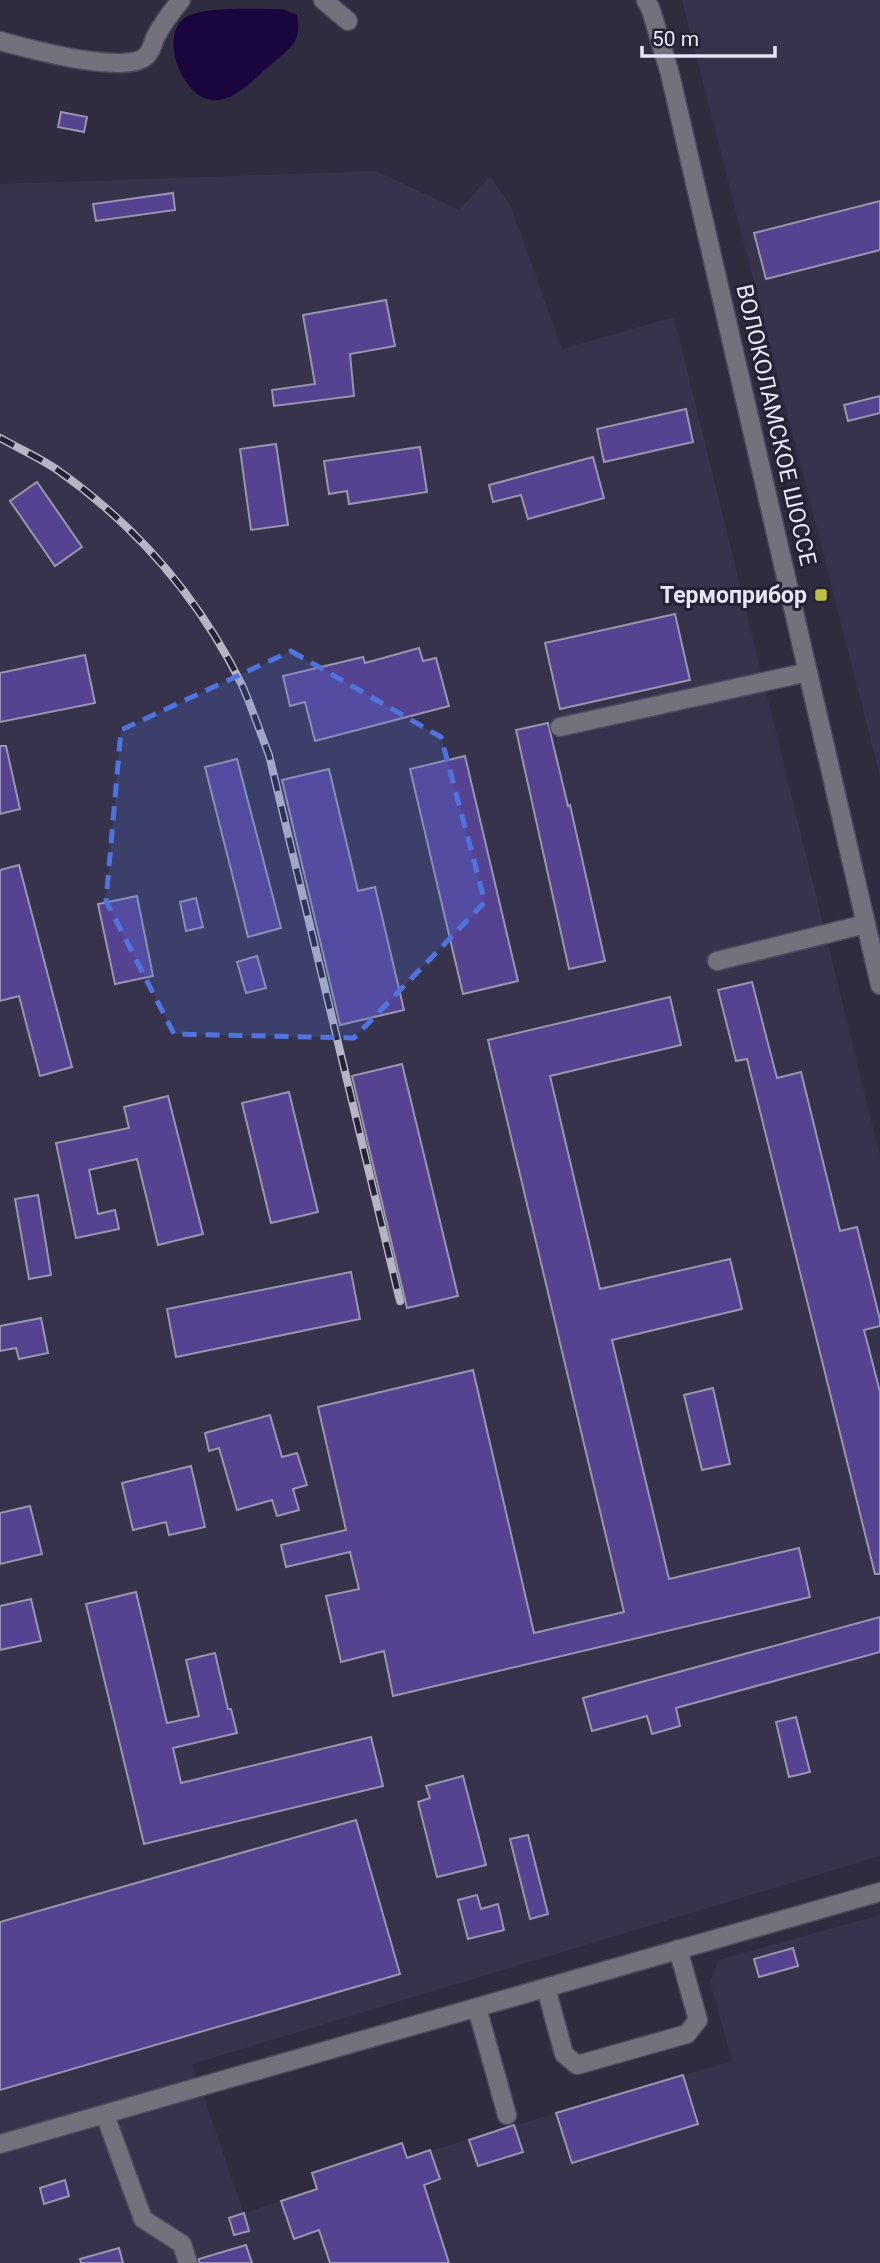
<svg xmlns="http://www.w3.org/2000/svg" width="880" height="2263" font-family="Roboto,sans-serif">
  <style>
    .built { fill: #37334d }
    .water { fill: #1a063f }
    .building { fill: #554391; stroke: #9895ad; stroke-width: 2 }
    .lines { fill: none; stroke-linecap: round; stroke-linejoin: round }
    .minor-casing { stroke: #4c4a5d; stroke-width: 21 }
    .minor { stroke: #72717c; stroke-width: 18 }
    .rail-casing { stroke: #b7b5c4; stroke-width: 8 }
    .rail { stroke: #252235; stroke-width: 5; stroke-dasharray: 16; stroke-linecap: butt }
    .marked { fill: #5074df; fill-opacity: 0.2; stroke: #5074df; stroke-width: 5; stroke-dasharray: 14 9; stroke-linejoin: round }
    .poi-dot { fill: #bbc045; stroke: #252235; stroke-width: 2.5 }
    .labels { text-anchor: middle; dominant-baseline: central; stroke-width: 6; stroke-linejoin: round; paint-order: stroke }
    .street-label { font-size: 23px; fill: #e7e5f3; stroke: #252235 }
    .poi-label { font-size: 23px; font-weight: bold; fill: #e7e5f3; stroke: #252235; text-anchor: end }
  </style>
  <rect width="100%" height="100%" fill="#2f2c40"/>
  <g class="built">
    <path d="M682,0H880V776Z"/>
    <path d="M376,171L459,210L490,176L511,207L562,349L674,317L880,1156V1856L192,2064L244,2213L316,2189L312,2173L402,2143L407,2158L732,2061L710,1981L718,1960L880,1915V2263H0V184Z"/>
  </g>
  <path class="water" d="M282,9L297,15C302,41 292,47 273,63C258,75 240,96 220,100C185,107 156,36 186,17C204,6 259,9 282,9Z"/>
  <g class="building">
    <path d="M61,112L87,117L84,132L58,127Z"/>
    <path d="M173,193L175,210L96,221L93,204Z"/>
    <path d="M880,201V250L766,279L754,233Z"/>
    <path d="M386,300L395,346L350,354L354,396L274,406L272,390L315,384L303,315Z"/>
    <path d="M880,396V413L848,421L844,405Z"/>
    <path d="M686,409L693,442L604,462L597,429Z"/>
    <path d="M276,444L288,525L251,530L240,449Z"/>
    <path d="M420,447L427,492L349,504L347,491L329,494L324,461Z"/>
    <path d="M593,457L604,498L528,519L521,495L493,502L489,485Z"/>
    <path d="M37,482L82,547L55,566L10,501Z"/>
    <path d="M675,614L690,680L560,709L545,643Z"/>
    <path d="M419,648L423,661L436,658L449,706L315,741L305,702L290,706L283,676L363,657L365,663Z"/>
    <path d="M85,655L95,703L0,722V673Z"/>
    <path d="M548,723L568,806L570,805L605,961L569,969L516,730Z"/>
    <path d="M0,746H6L20,809L0,814Z"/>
    <path d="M465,756L518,981L463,994L410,769Z"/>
    <path d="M237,759L281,928L248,937L205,767Z"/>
    <path d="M329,769L358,891L375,887L404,1010L340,1025L282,780Z"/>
    <path d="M19,865L72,1067L40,1076L19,996L0,1001V870Z"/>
    <path d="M137,896L153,976L115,984L98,904Z"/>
    <path d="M196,898L203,927L186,931L180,902Z"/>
    <path d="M257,956L266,988L246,993L237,962Z"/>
    <path d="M752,982L777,1078L801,1072L840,1231L857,1227L880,1320V1326L864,1330L880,1392V1574H875L747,1059L736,1061L718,990Z"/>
    <path d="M670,997L681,1045L550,1076L600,1289L730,1259L742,1309L612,1340L669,1579L799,1548L810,1597L393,1696L384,1651L341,1662L326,1596L359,1589L350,1552L286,1567L281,1545L346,1530L318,1407L473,1370L534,1633L624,1612L488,1040Z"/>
    <path d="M402,1064L458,1296L407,1308L352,1076Z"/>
    <path d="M289,1092L318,1212L271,1223L242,1103Z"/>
    <path d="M168,1096L203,1234L158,1245L137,1159L89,1170L98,1214L115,1210L119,1229L76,1238L56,1143L129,1128L124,1107Z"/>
    <path d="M38,1195L51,1275L29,1279L15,1199Z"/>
    <path d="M351,1272L360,1319L176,1357L167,1309Z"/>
    <path d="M41,1318L48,1353L19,1359L16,1348L0,1351V1326Z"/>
    <path d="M713,1388L730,1464L702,1470L684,1395Z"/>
    <path d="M270,1415L282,1457L297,1453L307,1485L293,1489L299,1510L277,1516L272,1500L237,1510L219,1448L209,1451L205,1433Z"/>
    <path d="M191,1466L205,1527L169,1535L166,1522L133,1530L122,1483Z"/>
    <path d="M30,1506L42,1554L0,1564V1513Z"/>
    <path d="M136,1592L167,1723L199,1716L186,1660L215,1653L228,1709H231L237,1733L173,1748L181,1783L371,1737L383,1786L144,1844L86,1604Z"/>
    <path d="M31,1599L41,1641L0,1650V1606Z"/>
    <path d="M880,1617V1652L676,1708L680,1726L652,1734L647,1716L592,1731L583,1698Z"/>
    <path d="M796,1717L810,1772L789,1777L776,1722Z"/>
    <path d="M463,1776L486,1865L437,1877L418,1802L430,1798L426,1786Z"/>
    <path d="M356,1820L400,1974L0,2090V1922Z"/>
    <path d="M528,1835L548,1914L530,1919L510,1839Z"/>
    <path d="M477,1895L481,1909L498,1904L504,1930L468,1939L458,1900Z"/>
    <path d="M793,1948L798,1966L759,1977L754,1959Z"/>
    <path d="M683,2075L698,2124L572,2163L556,2113Z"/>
    <path d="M514,2125L523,2152L478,2166L469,2140Z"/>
    <path d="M402,2143L407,2158L430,2150L440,2179L424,2185L449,2263H330L319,2230L294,2239L281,2201L317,2189L312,2173Z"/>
    <path d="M65,2180L69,2196L44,2204L40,2188Z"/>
    <path d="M244,2213L249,2231L234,2235L229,2218Z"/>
    <path d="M246,2245L252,2263H199V2259Z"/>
    <path d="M119,2248L123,2263H81L80,2259Z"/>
  </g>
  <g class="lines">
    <defs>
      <g id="minor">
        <path d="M323,0L348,21"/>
        <path d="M646,0L651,10L670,74L880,985"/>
        <path d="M0,41C26,48 129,77 147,55C152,50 153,42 156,36C163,23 171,12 181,0"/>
        <path d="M560,727L808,672"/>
        <path d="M717,961L866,924"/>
        <path d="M546,1988L564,2054L577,2065L687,2034L698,2020L678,1949"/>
        <path d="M477,2008L507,2115"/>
        <path d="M105,2115L143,2219L182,2244L188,2263"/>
        <path d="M0,2144L880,1892"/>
      </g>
    </defs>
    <use href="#minor" class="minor-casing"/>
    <use href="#minor" class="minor"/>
    <defs>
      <path id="rail" d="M0,438C18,448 38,457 56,469C136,525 199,598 242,685C252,708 260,732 269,755L400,1301"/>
    </defs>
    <use href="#rail" class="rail-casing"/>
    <use href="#rail" class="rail"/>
  </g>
  <path class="marked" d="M291,651L441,737L485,902L354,1038L174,1034L106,901L121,730Z"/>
  <rect class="poi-dot" x="814" y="588" width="14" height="14" rx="3.5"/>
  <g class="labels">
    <g class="street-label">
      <text transform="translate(776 425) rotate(77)">ВОЛОКОЛАМСКОЕ ШОССЕ</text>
    </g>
    <g class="poi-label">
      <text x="807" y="595">Термоприбор</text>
    </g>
  </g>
  <path d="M642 46v10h133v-10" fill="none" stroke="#e7e5f3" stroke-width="3.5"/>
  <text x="652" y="46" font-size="21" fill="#e7e5f3" stroke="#252235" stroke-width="5" paint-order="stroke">50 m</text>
</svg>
